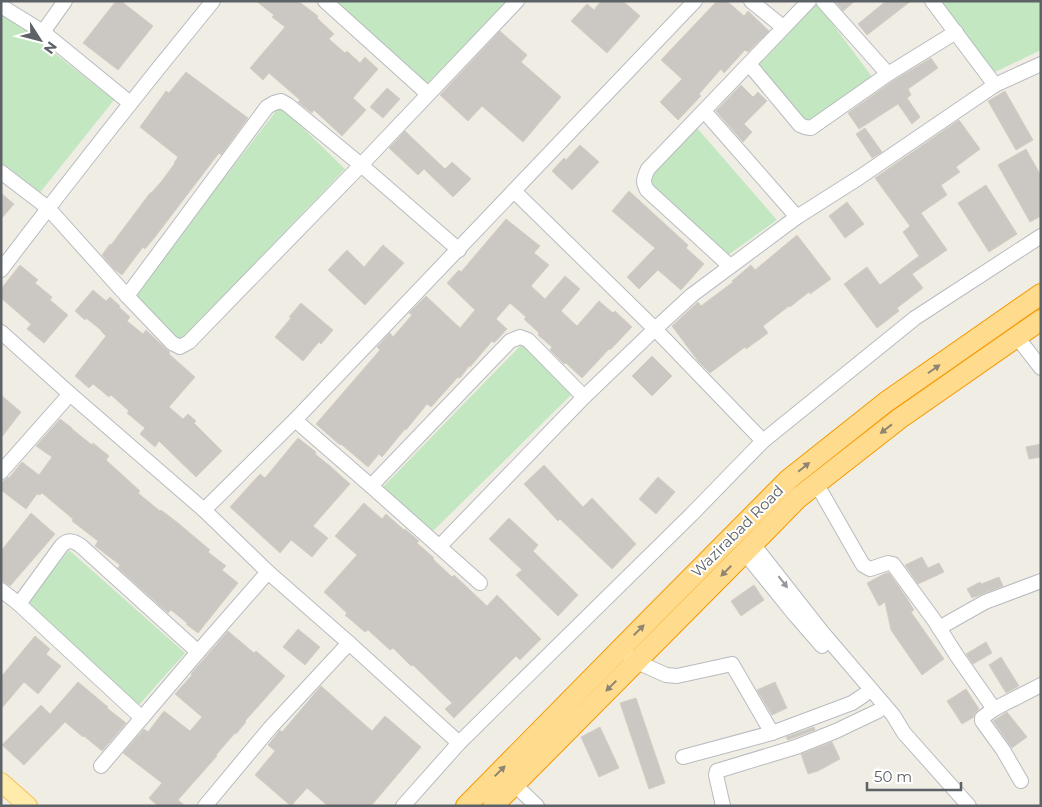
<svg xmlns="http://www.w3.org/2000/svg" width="1042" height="807" font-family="Montserrat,sans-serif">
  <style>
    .green { fill: #c3e8c1 }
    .building { fill: #cbc7c2; stroke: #d5cec3 }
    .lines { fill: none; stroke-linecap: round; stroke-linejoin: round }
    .minor-casing { stroke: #b8bbbf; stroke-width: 16 }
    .major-casing { stroke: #f6c058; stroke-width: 20 }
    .highway-casing { stroke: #f59900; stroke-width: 22 }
    .minor { stroke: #fff; stroke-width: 14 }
    .major { stroke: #ffecab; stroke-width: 18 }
    .highway { stroke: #ffdb8d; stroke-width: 20 }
    .oneway { fill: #8e8672 }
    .oneway2 { fill: #96999c }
    .labels { text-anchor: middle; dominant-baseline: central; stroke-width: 4; stroke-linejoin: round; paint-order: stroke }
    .street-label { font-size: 15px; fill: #5d6266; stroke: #fff }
  </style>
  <rect width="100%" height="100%" fill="#f0ede5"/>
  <g class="green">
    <path d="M327,1H507L421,90Z"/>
    <path d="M936,1H1041V50L993,73Z"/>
    <path d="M817,3L873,78L801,129L756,68Z"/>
    <path d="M1,11L114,100L38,195L1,166Z"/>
    <path d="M280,106L345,169L179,342L130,299Z"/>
    <path d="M697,128L777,220L721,260L644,181Z"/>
    <path d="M523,343L573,393L429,535L381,489Z"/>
    <path d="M69,550L185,653L138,706L23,607Z"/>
  </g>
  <g class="building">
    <path d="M116,1H121L153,26L118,70L83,43Z"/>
    <path d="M256,1H298L318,16L317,18L334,34L329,39L345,53L347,51L360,63L365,57L378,69L353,98L366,110L342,136L314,110L312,113L298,102L300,100L269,73L263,80L250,68L285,27L272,17L274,15Z"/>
    <path d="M601,1H623L640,16L607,53L571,21L587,4L594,10Z"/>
    <path d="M717,1H727L744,16L748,11L769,31L748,52L745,50L724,73L721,69L699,94L701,96L678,120L660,102L682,79L661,60Z"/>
    <path d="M835,1H855L843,11Z"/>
    <path d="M886,1H911L867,35L858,24Z"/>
    <path d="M500,31L527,55L521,62L561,97L523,142L482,106L468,121L440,95Z"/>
    <path d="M931,58L938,68L908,89L911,95L907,98L920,117L912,124L898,104L859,129L848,113L893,81Z"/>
    <path d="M186,72L248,118L221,155L219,153L155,237L145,249L143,247L122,275L114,269L102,255L110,244L111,245L150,193H151L161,182L175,163H174L178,157L140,127L166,91L169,93Z"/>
    <path d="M741,85L753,97L758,92L767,101L744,124L752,132L743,142L716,111Z"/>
    <path d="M387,88L400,99L383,118L370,107Z"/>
    <path d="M1005,91L1033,140L1016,150L988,101Z"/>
    <path d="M959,120L980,149L956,167L960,172L941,185L947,195L921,213L947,250L912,274L923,288L897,308L899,311L877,328L844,284L867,267L880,285L919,256L903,232L910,226L875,178Z"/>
    <path d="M865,128L882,152L872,158L856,134Z"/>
    <path d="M405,131L445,169L452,162L471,179L453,197L424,169L418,175L389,148Z"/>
    <path d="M580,145L599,162L572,190L552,171L564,158L566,160Z"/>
    <path d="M1026,149L1041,176V216L1030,222L998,165Z"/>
    <path d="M986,185L1017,234L989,252L958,203Z"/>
    <path d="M629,191L688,245L686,248L704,264L681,290L658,270L639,289L627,277L655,248L612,211Z"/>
    <path d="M1,193L14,204L1,219Z"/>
    <path d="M847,202L864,224L845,238L829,216Z"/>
    <path d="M506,219L540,246L534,253L549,265L531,286L545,299L565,276L580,289L561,311L577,326L599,301L613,313L615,311L632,327L610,350L609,349L582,378L566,363L564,364L550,350L552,347L538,335L539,333L524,319L526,317L510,303L496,319L507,329L494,343L492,341L470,367L469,366L460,378L458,377L431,407L427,404L406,430L405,429L382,457L379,454L368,467L341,444L340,445L316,424L380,350L377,347L390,333L393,337L412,315L409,313L426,296L460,328L475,310L447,283L459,270L461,272Z"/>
    <path d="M797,235L831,279L810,294L809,292L790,307L789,306L763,326L768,333L746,349L745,347L710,373L698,361L672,326L698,302L701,306L733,282L732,281L751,265L755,270Z"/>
    <path d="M383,245L404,263L365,305L328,270L347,250L364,267Z"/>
    <path d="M20,265L38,280L35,283L52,297L50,300L68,315L44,343L27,329L31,324L1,298V289Z"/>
    <path d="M93,290L106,301L110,297L120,306L119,307L130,317L127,321L143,334L146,330L166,349L170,352L169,354L195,377L169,407L183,419L188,414L196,421L194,423L222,451L196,477L159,441L155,447L140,434L145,428L127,413L129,411L111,395L109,397L93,384L89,388L75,376L106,336L101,331V330L86,318L85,320L75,311Z"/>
    <path d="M301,303L333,330L321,344L319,342L303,361L275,337L291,318L289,317Z"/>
    <path d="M652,356L672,376L652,396L632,376Z"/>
    <path d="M1,395L21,412L1,438Z"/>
    <path d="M60,419L72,428V429L92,445L93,443L109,456L106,460L140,491L138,493L160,511L161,510L178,523L210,550L208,552L226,566L222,570L238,583L198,633L186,624L187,623L171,610L168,613L118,568L120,565L95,546L98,541L72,521L73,519L42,493L40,495L37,494L26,509L1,490V483L8,477L9,478L22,462L39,475L52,457L36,446Z"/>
    <path d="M298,438L316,452L315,454L330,466L350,484L313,526L328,538L312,557L291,540L280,553L230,507L260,474L265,478Z"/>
    <path d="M1041,444V457L1029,459L1026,447Z"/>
    <path d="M544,465L583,507L592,498L636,544L612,569L560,519L558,521L524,484Z"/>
    <path d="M658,477L675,492L656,514L639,499Z"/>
    <path d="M364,503L382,519L386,514L404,530L405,529L419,541L417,543L434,558L433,559L452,577L454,575L487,606L497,595L541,639L520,660L516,656L454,718L445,709L452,703L413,665L411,666L393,648L390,650L368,630L365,632L345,615L347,613L324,592L357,555L335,536Z"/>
    <path d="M31,513L55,534L10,586L1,580V551Z"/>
    <path d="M509,518L538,545L533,551L578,595L558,616L516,575L522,570L489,539Z"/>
    <path d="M922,557L928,568L939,563L944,572L918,584L905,565Z"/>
    <path d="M886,573H889L906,597L914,610L911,612L944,659L922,675L891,630L885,602L879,606L867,583Z"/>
    <path d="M999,577L1003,586L972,598L967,589L980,582L981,584Z"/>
    <path d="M754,585L764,600L741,616L731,601Z"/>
    <path d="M298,629L320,647L305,665L283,647Z"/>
    <path d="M228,631L254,653L256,651L285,676L262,702L245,721L246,722L236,734L235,733L216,755L217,756L178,800L185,806H158L149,798L162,783L123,753L144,729L148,732L164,711L190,731L202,717L175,694L192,675L191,674Z"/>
    <path d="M35,636L50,649L46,654L61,666L38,694L24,682L1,709V677Z"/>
    <path d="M986,642L992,653L973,664L966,654Z"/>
    <path d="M1001,657L1019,686L1006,693L989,665Z"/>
    <path d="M78,682L108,707L107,708L126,723L102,751L84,736L83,737L65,722L24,765L2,745L41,705L50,714Z"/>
    <path d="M775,682L787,708L772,715L757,690Z"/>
    <path d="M321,686L372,731L385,716L421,747L371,806H328L307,788L291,806L255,775L275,751L268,745L280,730L282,732Z"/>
    <path d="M966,689L979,709L974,714V717L962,724L947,701Z"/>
    <path d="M636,698L665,783L649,789L620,703Z"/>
    <path d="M1007,712L1027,737L1012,748L993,721Z"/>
    <path d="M600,727L619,768L599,777L581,737Z"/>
    <path d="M814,727L815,730L788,740L786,737Z"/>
    <path d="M832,742L840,759L818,771L808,774L801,754Z"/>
  </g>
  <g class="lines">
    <defs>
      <g id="minor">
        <path d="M325,1L428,94"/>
        <path d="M751,1L783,27"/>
        <path d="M823,1L888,74"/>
        <path d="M932,1L995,85"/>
        <path d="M1,6L43,32L130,103"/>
        <path d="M43,32L65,1"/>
        <path d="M749,64L800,125L805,127L811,128L888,74L956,32"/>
        <path d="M704,111L797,217"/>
        <path d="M1,172L48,208L127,296L172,343L180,347L189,342L361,165L517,1"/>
        <path d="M514,191L655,329L763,441"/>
        <path d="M730,266L647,190C642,181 644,178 648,169L809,1"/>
        <path d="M1,270C70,179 141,89 213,1"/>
        <path d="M127,296L267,107L274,103L281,101L288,105L361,165L459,250"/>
        <path d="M1,332L70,394L204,510L268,572L349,643L459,743"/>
        <path d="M1017,337L1041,368"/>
        <path d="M295,420L371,486L480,583"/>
        <path d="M1,472L70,394"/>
        <path d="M816,483L863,565L870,569L888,563L893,564L934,620L957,656L994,709"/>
        <path d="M371,486L510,341L520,337L528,340L584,397"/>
        <path d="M204,510L295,420L695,1"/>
        <path d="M753,544L822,632L893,715L904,733L969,806"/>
        <path d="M440,546L584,397L655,329L692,295L797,217L860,177L995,85L1041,64"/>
        <path d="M744,552L795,615L822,646"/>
        <path d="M1,590L19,604L142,718"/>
        <path d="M19,604L62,545C69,539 74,541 81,546L198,652"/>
        <path d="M939,628L985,602L1041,581"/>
        <path d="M630,657L635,661L666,675L677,676L732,664L772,733L683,757"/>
        <path d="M772,733L852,703L864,695"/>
        <path d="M101,766L198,652L268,572"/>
        <path d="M1021,781L1003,750L982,721V718L994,709L1041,685"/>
        <path d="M514,784L537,806"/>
        <path d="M205,806L270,728L349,643"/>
        <path d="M403,806L459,743L692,514L763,441L915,318L1041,236"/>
        <path d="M723,806L716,775L717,771L796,747L836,731L878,711"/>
      </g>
      <path id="major" d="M1,782L28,806"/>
      <g id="highway">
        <path d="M466,806L655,614L789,479L886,402L1041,294"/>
        <path d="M493,806L753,544L798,498L899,419L1041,320"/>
      </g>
    </defs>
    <use href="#minor" class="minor-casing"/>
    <use href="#major" class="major-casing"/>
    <use href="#highway" class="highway-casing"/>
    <use href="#minor" class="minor"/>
    <use href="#major" class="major"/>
    <use href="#highway" class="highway"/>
  </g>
  <defs><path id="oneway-solid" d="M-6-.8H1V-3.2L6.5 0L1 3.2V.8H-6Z" transform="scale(1.25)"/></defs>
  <g class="oneway">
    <use href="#oneway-solid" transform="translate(934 369) rotate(-35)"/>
    <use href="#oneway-solid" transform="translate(886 429) rotate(142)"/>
    <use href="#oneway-solid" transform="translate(804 467) rotate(-39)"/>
    <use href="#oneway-solid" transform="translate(726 571) rotate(135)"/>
    <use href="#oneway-solid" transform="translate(639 630) rotate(-45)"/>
    <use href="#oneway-solid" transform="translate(611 686) rotate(135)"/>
    <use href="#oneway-solid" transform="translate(500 771) rotate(-45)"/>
  </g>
  <use class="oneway2" href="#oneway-solid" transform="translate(783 582) rotate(52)"/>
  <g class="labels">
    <g class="street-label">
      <text transform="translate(737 531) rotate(-45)">Wazirabad Road</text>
    </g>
  </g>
  <rect width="1042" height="807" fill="none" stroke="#5d6266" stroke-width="5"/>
  <g transform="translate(40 40) rotate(126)" stroke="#ffffff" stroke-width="4" paint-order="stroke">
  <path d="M0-4L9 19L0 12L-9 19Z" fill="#5d6266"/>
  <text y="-8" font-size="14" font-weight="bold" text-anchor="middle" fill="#5d6266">N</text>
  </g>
  <path d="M867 782v8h94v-8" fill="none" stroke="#5d6266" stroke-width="2.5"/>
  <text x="874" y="782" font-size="15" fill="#5d6266" stroke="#ffffff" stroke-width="4" paint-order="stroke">50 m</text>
</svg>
